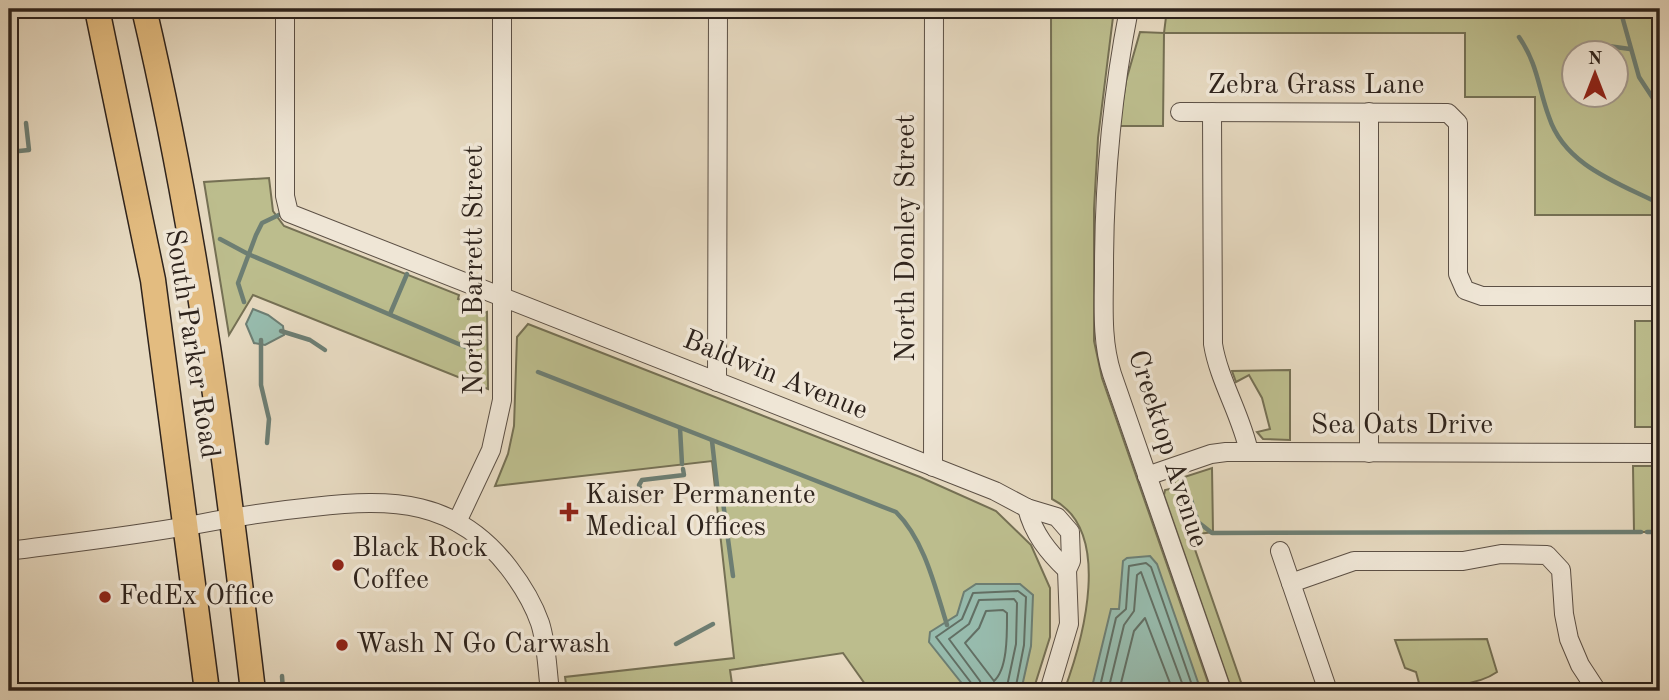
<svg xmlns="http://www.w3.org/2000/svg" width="1669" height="700" font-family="'Old Standard TT',serif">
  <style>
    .green { fill: #bcbd8d; stroke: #757054; stroke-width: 2; fill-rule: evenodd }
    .water { fill: #97bbad; stroke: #6d7e73; stroke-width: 2 }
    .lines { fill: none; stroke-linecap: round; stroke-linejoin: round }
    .shore { stroke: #626f64; stroke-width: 2 }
    .stream { stroke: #6d7e73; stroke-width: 4.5 }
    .minor-casing { stroke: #5c5045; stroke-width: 20 }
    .highway-casing { stroke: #2e231c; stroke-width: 27 }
    .minor { stroke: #efe6d6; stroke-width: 18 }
    .highway { stroke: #e3bc80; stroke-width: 24 }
    .poi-dot { fill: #8f2418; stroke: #efe6d6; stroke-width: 2.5 }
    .labels { text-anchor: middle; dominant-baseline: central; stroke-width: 7; stroke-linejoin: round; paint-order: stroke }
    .street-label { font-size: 28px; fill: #2e231c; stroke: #efe6d6 }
    .poi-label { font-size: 28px; fill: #2e231c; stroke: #efe6d6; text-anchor: start }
  </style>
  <rect width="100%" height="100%" fill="#e6d9c0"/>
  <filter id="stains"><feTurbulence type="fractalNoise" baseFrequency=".00286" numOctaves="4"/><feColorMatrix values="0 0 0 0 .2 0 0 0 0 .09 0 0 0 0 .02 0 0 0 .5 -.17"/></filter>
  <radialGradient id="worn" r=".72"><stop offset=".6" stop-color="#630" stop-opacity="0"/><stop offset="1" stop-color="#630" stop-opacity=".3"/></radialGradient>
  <g class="green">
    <path d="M1051,9H1114L1098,138L1094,209V341L1102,378L1211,691H1064C1083,640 1114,530 1052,499Z"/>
    <path d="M1167,9H1660V215H1535V97H1465V33H1164L1163,126H1119L1126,81L1140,32L1164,33ZM1574,52H1616V94H1574Z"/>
    <path d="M269,178L273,211L284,226L459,295L458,299L473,304L484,313L487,312L488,389L253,295L229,335L204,182Z"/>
    <rect x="1635" y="321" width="25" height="106"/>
    <path d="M528,324L920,477L996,511L1031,545L1050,588V637L1033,691H870L843,653L730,670L733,691H567L565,677L734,658L712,461L495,486L508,454L514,426L517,337Z"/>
    <path d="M1290,370V440L1263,439L1257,432L1270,429L1262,398L1249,375L1236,382L1232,371Z"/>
    <path d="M1633,466H1655V532H1634Z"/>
    <path d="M1212,468L1213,532L1190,535L1244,691H1232L1164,495L1165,490L1174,488L1175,480Z"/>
    <path d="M1487,639L1497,672C1477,686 1445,687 1419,683L1416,672L1405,668L1395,640Z"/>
  </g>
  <g class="water">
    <path d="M253,309L268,315L283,326L284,335L265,345L254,343L246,324Z"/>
    <path d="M1150,556L1157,564L1201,691H1091L1111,609H1119L1123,561L1127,558Z"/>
    <path d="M976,584H1020L1033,595L1031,646L1021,691H968L929,642L930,632L957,615L964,592Z"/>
  </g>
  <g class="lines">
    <g class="shore">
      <path d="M1003,610L1007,613C1007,632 1008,669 994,681L965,643L979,628L986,611Z"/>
      <path d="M973,691L972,684L936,637L962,619L973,593L1018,591L1026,597L1024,645L1015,691"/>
      <path d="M982,691L980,681L949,639L969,624L979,600L1014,599L1017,603L1016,644L1006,691"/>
      <path d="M1099,691L1116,618L1126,609L1129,566L1146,563L1151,567L1194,691"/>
      <path d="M1108,691L1124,625L1134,611L1137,575L1141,572L1185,691"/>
      <path d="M1119,691L1134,631L1145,618L1173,691"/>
    </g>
    <g class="stream">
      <path d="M1620,9L1639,77L1660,109"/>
      <path d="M1519,37C1538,65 1538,87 1549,117C1565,166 1619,183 1660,204"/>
      <path d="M1608,46L1630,49"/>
      <path d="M9,152L29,150L26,123"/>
      <path d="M220,239L248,254L468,348"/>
      <path d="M244,302L238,283L256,235L262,223L283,213"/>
      <path d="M390,314L407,274"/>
      <path d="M281,331L310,340L325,350"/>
      <path d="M261,340V385L269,419L267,443"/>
      <path d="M538,372L896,512C925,541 935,587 947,625"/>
      <path d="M680,428L682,464"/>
      <path d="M712,441L719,503"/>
      <path d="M642,494L639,485L642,480L684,475L683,469"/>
      <path d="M718,494L723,502L733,576"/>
      <path d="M1191,500L1198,522L1212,533L1641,532"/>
      <path d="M1647,532H1660"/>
      <path d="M676,644L713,624"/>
      <path d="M282,676L283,691"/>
    </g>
    <defs>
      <g id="minor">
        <path d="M285,9V196L289,213L995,491L1027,508L1057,517L1070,532L1071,561L1067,570L1069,624L1049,691"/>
        <path d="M1129,9C1112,95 1104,180 1104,269C1104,304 1101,340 1112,374L1222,691"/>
        <path d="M1180,112L1448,113L1458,123V274L1465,290L1482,296H1660"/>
        <path d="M1212,112L1213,344C1219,381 1241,414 1249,452"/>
        <path d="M1369,112V453"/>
        <path d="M717,382L718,9"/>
        <path d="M933,467L934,9"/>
        <path d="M1147,476L1211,454L1226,452L1660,453"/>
        <path d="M1027,508C1033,533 1048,552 1067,570"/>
        <path d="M457,522L491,450L502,400V9"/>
        <path d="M9,551C70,543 132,536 193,525C233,517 273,511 313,507C392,498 456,499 509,568C522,585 533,603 540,623C547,645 547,669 550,691"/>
        <path d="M1280,551L1328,691"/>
        <path d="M1291,583L1354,561H1463L1501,554L1547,555L1561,570L1564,614L1569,639L1580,665L1597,691"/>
      </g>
      <g id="highway">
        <path d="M97,9L153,280L207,691"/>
        <path d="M144,9C197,234 226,462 253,691"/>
      </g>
    </defs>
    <use href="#minor" class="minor-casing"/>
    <use href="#highway" class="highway-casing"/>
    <use href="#minor" class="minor"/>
    <use href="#highway" class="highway"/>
  </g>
  <g class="poi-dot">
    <path d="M565.5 501.5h7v7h7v7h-7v7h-7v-7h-7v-7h7z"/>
    <circle cx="338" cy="565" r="7"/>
    <circle cx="105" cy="597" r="7"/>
    <circle cx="342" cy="645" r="7"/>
  </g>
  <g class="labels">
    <g class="street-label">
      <text x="1316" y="86">Zebra Grass Lane</text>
      <text transform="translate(907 238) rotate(-90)">North Donley Street</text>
      <text transform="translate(475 270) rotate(-90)">North Barrett Street</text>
      <text transform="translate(191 344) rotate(81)">South Parker Road</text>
      <text transform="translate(775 376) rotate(22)">Baldwin Avenue</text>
      <text x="1402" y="426">Sea Oats Drive</text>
      <text transform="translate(1167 449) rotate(72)">Creektop Avenue</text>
    </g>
    <g class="poi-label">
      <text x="585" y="496">Kaiser Permanente<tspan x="585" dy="32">Medical Offices</tspan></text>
      <text x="352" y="549">Black Rock<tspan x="352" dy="32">Coffee</tspan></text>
      <text x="119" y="597">FedEx Office</text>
      <text x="356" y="645">Wash N Go Carwash</text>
    </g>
  </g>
  <rect width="1669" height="700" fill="none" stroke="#e6d9c0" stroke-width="35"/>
  <rect x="10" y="10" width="1648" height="679" fill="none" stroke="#2e231c" stroke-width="3.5"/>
  <rect x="18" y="18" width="1634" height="665" fill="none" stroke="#2e231c" stroke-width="2"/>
  <g transform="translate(1595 74)"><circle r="33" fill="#efe6d6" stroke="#a2988c" stroke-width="2"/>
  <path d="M0-5L12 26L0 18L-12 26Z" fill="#8f2418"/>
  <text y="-10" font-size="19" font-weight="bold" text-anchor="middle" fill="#2e231c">N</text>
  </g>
  <rect width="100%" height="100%" filter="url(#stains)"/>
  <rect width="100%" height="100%" fill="url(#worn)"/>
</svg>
